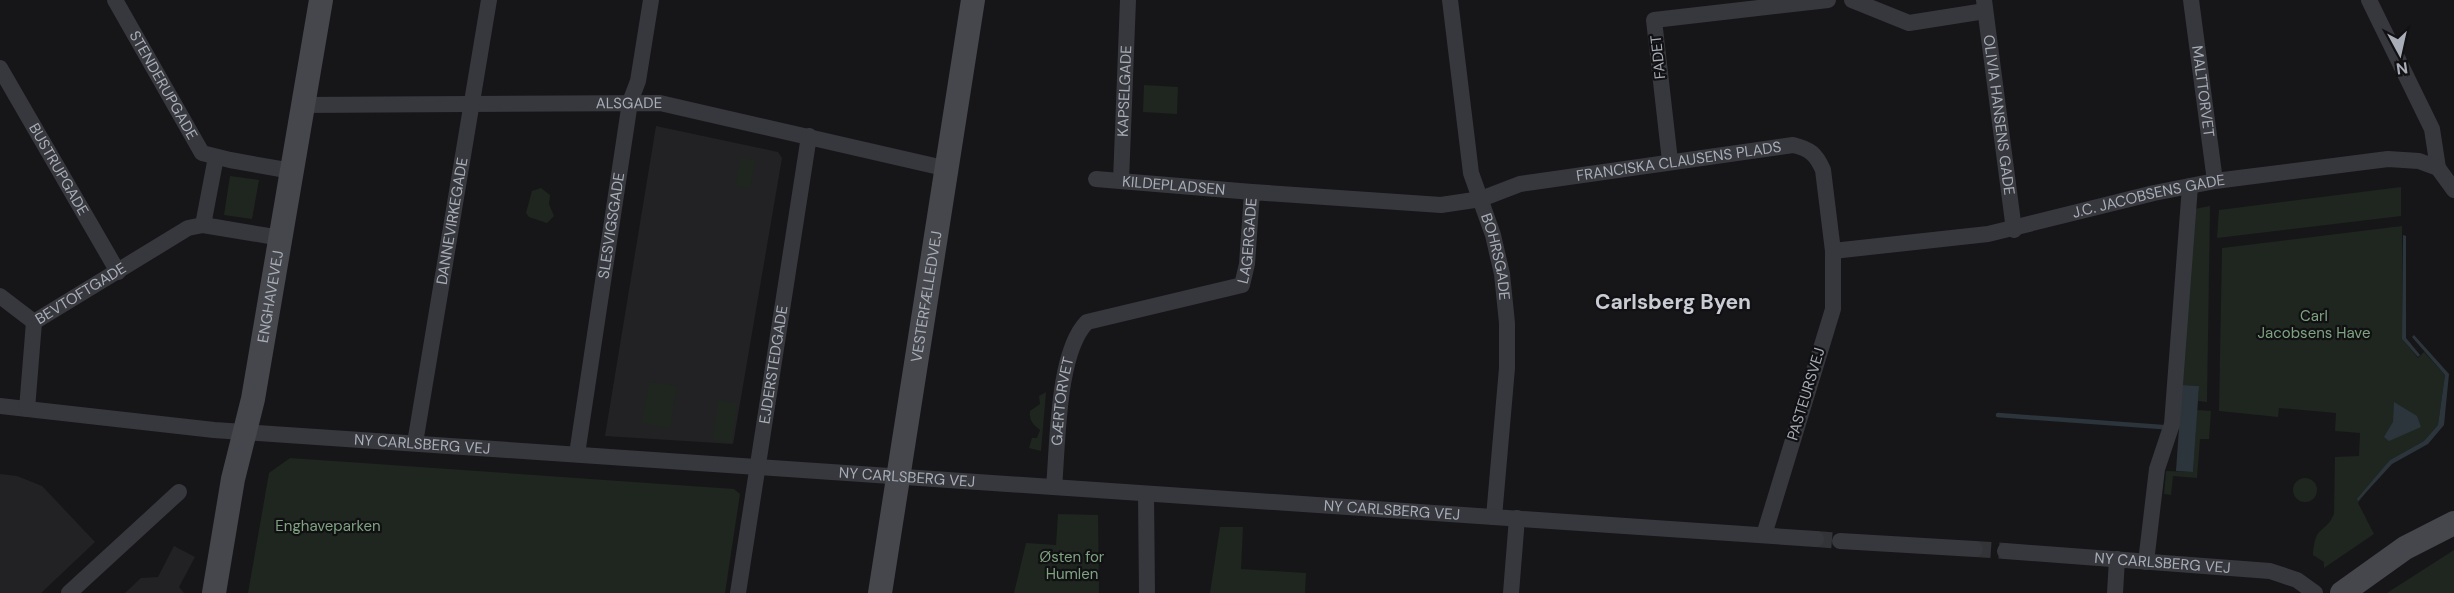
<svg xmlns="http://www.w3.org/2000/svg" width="2454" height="593" font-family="'DM Sans',sans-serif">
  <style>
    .built { fill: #222225 }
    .green { fill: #1e261f }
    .water { fill: #2c353c }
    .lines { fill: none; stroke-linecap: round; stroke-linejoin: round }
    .stream { stroke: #2c353c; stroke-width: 4.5 }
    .street-tunnel { stroke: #333438; stroke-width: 16; stroke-dasharray: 16 8; stroke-linecap: butt }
    .street { stroke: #37383d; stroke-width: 16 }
    .secondary { stroke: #45474d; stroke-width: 24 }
    .labels { text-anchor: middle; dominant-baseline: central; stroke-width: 4.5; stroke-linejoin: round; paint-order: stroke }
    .street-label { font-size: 15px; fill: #a8adb8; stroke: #111113 }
    .park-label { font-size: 15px; fill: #7fa381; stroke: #111113 }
    .district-label { font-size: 21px; font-weight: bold; fill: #c9ccd4; stroke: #111113 }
  </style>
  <rect width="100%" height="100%" fill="#161618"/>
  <g class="built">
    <path d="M656,126L778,152L782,158L733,444L605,436Z"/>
    <path d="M0,474L17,476L42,486L95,542L41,593H0Z"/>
    <path d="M174,546L195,557L179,587L184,593H125L141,578L158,577Z"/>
  </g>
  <g class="green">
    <path d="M1144,85L1178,87L1177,114L1143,112Z"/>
    <path d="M740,158L755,160L750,189L736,186Z"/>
    <path d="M230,176L259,180L252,219L224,215Z"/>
    <path d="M2401,187V216L2217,238L2219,210Z"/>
    <path d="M541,188L550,195L549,204L554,216L547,223L529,217L526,213L532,191Z"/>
    <path d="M2210,206L2207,402L2198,401L2199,386L2182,385L2194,209Z"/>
    <path d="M2402,226V339L2418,358L2424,352L2445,375L2438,425L2424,441L2390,460L2358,503L2374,534L2324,568V562L2313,555C2315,523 2325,535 2334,514L2335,457L2359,456L2360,433L2335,431L2336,413L2279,408L2278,417L2219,411L2222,248Z"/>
    <path d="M649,382L677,386L670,428L642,423Z"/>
    <path d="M1046,392L1041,451L1029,448L1032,438H1037L1040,430C1033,424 1029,421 1030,411L1040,404L1039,396Z"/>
    <path d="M718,400L737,403L732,443L713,440Z"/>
    <path d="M2197,410L2211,411L2209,439H2200L2197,478L2173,476L2171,495L2164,494L2166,471L2193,472Z"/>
    <path d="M290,458L734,489L740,494L725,593H248L269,473Z"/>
    <circle cx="2305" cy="490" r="12"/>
    <path d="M1058,514L1098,515L1099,593H1014L1026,543L1056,545Z"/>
    <path d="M1220,527H1243L1241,569L1306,573L1305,593H1210Z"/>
    <path d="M2454,550V593H2387Z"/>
  </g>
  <g class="water">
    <path d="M2403,235L2406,236V338L2420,355L2418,357L2402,339Z"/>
    <path d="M2414,335L2449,374L2444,425L2428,444L2392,464L2358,501L2357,499L2390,460L2424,441L2438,425L2445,375L2412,337Z"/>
    <path d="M2182,385L2199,386L2193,472L2176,471Z"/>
    <path d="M2394,402L2417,416L2421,427L2389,441L2384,437L2393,422Z"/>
  </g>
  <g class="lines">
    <path class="stream" d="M1998,415L2162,427"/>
    <g class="street-tunnel">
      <path d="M1816,539L1840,541"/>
      <path d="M1975,549L2005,551"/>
    </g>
    <g class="street">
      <path id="s1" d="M115,0L202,153L230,160L292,171"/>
      <path id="s2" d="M1450,0L1471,173L1493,235L1502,274L1507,323V368L1494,517"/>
      <path d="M1852,0L1909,23L1985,11"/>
      <path id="s3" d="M1984,0L2014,230"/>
      <path id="s4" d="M2191,0L2215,181"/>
      <path d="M2369,0L2432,129L2438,168"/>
      <path id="s5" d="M0,68L118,272"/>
      <path id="s6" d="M302,105L660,103L948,169"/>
      <path d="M1670,161L1654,20L1828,0"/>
      <path id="s7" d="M1096,179L1252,192"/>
      <path id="s8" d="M1121,181L1128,0"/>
      <path d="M203,225L216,157"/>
      <path id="s9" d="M1833,251L1988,234L2154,193L2215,181L2388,159L2419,161L2438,168L2454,190"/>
      <path d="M0,296L34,322"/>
      <path id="s10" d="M0,406L214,430L1816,539"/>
      <path id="s11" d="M27,409L34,322L188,228L203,225L281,238"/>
      <path id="s12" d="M415,443L489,0"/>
      <path id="s13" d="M577,454L630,102L638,81L651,0"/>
      <path id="s14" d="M1054,487C1058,443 1057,352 1087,322L1242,285L1247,264L1252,192L1441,205L1481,199L1520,184L1793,145C1810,149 1816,154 1823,170L1833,251V309L1764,535"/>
      <path d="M1146,494L1147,593"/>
      <path d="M1840,541L1975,549"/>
      <path id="s15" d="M2005,551L2270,571L2297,580L2315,593"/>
      <path d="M2146,562L2157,469L2172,424L2190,186"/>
      <path d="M69,593L179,492"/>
      <path id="s16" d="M738,593L809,136"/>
      <path d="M1511,593L1517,518"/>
      <path d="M2115,593L2117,559"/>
    </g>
    <g class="secondary">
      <path id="s17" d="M214,593L233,479L253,399L321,0"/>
      <path id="s18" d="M880,593L973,0"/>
      <path d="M2342,593L2405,548L2454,523"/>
    </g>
  </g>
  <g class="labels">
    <g class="street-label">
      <text transform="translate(1658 57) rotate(-96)">FADET</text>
      <text stroke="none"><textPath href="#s1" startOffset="98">STENDERUPGADE</textPath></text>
      <text stroke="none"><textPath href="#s8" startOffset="90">KAPSELGADE</textPath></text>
      <text stroke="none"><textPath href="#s4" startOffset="92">MALTTORVET</textPath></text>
      <text stroke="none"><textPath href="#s6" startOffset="327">ALSGADE</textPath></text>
      <text stroke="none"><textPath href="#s3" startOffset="116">OLIVIA HANSENS GADE</textPath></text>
      <text stroke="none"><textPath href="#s14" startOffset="856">FRANCISKA CLAUSENS PLADS</textPath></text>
      <text stroke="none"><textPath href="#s5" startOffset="117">BUSTRUPGADE</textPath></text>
      <text stroke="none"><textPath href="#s7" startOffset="78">KILDEPLADSEN</textPath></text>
      <text stroke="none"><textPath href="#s9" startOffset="321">J.C. JACOBSENS GADE</textPath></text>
      <text stroke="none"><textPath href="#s12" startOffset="225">DANNEVIRKEGADE</textPath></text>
      <text stroke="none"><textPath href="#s13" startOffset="231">SLESVIGSGADE</textPath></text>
      <text stroke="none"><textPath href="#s14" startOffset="375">LAGERGADE</textPath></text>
      <text stroke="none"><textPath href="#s2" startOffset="262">BOHRSGADE</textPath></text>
      <text stroke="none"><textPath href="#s11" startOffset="142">BEVTOFTGADE</textPath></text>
      <text stroke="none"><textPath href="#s17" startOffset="302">ENGHAVEVEJ</textPath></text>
      <text stroke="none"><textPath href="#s18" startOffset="300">VESTERFÆLLEDVEJ</textPath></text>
      <text stroke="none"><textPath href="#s16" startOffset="231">EJDERSTEDGADE</textPath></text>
      <text transform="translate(1806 394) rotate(-73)">PASTEURSVEJ</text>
      <text stroke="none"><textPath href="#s14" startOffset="86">GÆRTORVET</textPath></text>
      <text stroke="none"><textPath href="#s10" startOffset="424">NY CARLSBERG VEJ</textPath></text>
      <text stroke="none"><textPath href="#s10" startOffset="910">NY CARLSBERG VEJ</textPath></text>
      <text stroke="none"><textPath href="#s10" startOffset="1396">NY CARLSBERG VEJ</textPath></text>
      <text stroke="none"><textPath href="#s15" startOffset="158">NY CARLSBERG VEJ</textPath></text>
    </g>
    <g class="park-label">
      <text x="2314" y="316">Carl<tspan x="2314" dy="17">Jacobsens Have</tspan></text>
      <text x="328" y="526">Enghaveparken</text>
      <text x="1072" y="557">Østen for<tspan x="1072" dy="17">Humlen</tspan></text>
    </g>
    <g class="district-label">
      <text x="1673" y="302">Carlsberg Byen</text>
    </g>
  </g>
  <g transform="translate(2400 54) rotate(172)" stroke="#111113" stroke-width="4.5" paint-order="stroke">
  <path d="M0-4.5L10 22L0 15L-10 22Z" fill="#a8adb8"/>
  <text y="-9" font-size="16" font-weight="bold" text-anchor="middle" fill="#a8adb8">N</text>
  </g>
</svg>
